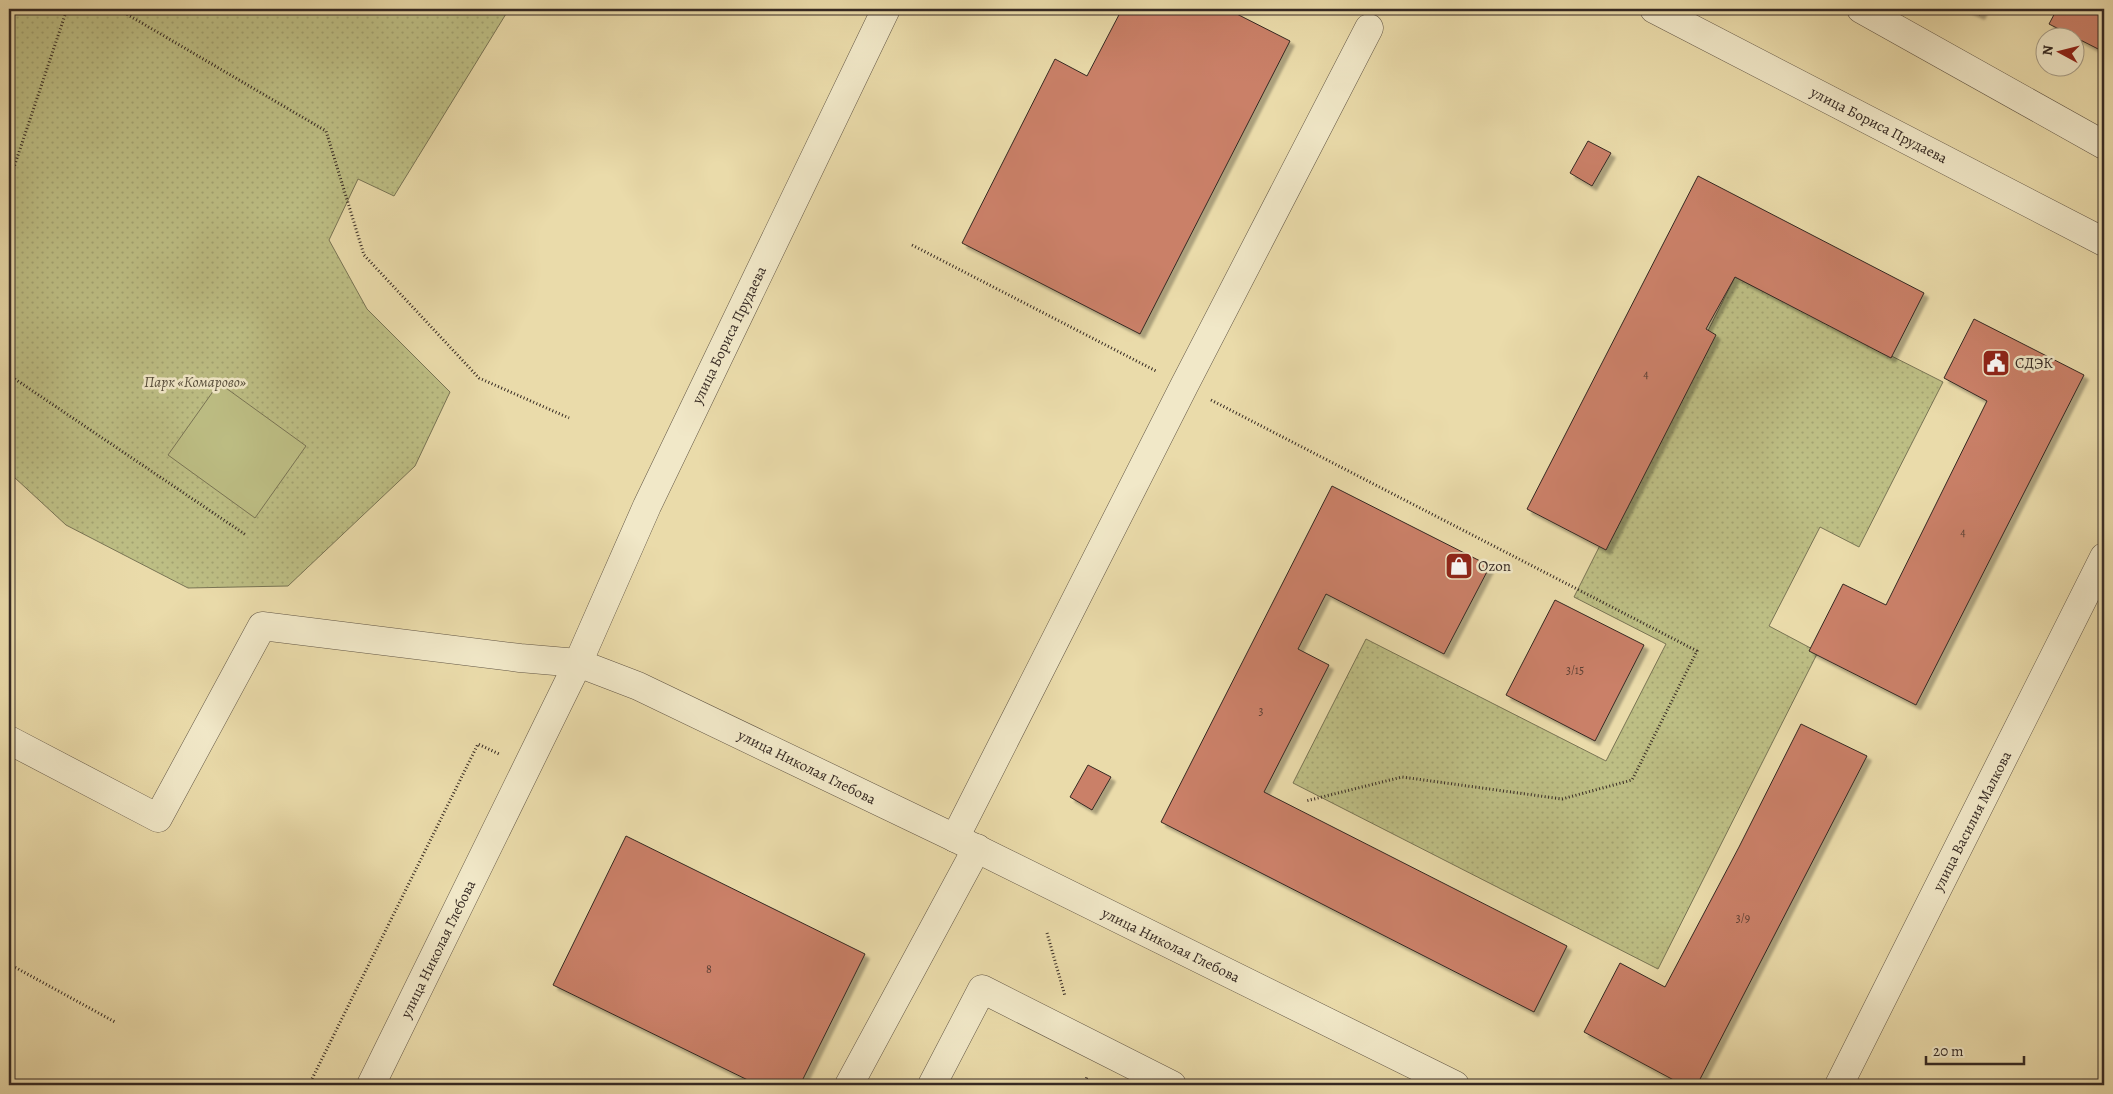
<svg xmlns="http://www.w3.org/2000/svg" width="2113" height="1094" font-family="Alegreya,serif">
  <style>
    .green { fill: url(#green-dots); stroke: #797454 }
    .pitch { fill: #bdbe84; stroke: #797454 }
    .building { fill: #ca8068; stroke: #352923; filter: url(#shadow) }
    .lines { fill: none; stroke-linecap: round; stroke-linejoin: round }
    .minor-casing { stroke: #625645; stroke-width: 29 }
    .path { stroke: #352923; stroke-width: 3; stroke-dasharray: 1 2.5; stroke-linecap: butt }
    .minor { stroke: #f1e8c8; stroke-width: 28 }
    .labels { text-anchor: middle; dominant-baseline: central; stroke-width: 5; stroke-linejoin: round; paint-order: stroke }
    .number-label { font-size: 12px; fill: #5a3f34 }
    .street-label { font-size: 15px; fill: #352923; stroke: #f1e8c8 }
    .poi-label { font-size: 15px; fill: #352923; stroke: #f1e8c8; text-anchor: start }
    .park-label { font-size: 15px; font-style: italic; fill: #574e3b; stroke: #f1e8c8 }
  </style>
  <defs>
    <pattern id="green-dots" width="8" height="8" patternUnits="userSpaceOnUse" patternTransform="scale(1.25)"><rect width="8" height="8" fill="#bdbe84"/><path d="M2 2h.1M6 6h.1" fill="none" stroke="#a3a372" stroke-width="1.8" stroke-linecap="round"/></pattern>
    <filter id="shadow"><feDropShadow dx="4.5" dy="4.5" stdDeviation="1" flood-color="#0004"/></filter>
  </defs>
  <rect width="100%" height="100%" fill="#eadbaa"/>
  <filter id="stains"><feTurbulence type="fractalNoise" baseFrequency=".004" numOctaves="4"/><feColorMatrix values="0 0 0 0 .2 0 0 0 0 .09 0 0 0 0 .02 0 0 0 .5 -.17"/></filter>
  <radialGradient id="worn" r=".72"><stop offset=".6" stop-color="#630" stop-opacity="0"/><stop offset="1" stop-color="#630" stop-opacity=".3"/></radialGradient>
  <g class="green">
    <path d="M9,9H509L394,196L358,179L329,240L367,309L450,392L415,466L288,586L188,588L66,525L14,477L9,476Z"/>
    <path d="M1735,277L1943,382L1859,547L1820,527L1769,626L1818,652L1658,969L1293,783L1366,639L1606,761L1666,644L1574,597Z"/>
  </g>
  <path class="pitch" d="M219,383L306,446L255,518L168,455Z"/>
  <g class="building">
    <path d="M1122,9H1227L1290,41L1140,334L962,243L1055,59L1087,76Z"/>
    <path d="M1967,9H1983L1980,15Z"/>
    <path d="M2057,9H2104V52L2049,24Z"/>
    <path d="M1588,141L1611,153L1592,186L1570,173Z"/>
    <path d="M1698,176L1924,293L1891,358L1735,277L1706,329L1716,335L1606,550L1527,509Z"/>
    <path d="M1974,319L2084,375L1916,705L1809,651L1843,584L1886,605L1987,401L1944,378Z"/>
    <path d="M1332,486L1490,566L1444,654L1326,594L1298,649L1329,665L1264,792L1567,946L1534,1012L1161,822Z"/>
    <path d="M1555,600L1644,645L1595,741L1506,695Z"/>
    <path d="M1801,724L1867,756L1697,1085H1683L1584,1032L1620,963L1665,987L1739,847Z"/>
    <path d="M1088,765L1111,777L1092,810L1070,797Z"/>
    <path d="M626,836L865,954L800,1085H758L553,985Z"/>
  </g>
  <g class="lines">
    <defs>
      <g id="minor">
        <path d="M1654,9L2104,242"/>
        <path d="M1861,9L2104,145"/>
        <path d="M9,740L158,818L262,626L520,658L578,663L638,686L955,838L1455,1085"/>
        <path d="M955,838L1184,386L1369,28"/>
        <path d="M371,1085L578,663L647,506L886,9"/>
        <path d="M849,1085L977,848"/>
        <path d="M932,1085L982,989L1172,1085"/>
        <path d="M1839,1085L2104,557"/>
      </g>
    </defs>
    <use href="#minor" class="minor-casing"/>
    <g class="path">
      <path d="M118,9L326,131L364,255L479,378L569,418"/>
      <path d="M9,182L67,9"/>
      <path d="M912,245L1156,371"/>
      <path d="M9,375L246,535"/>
      <path d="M1211,400L1697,651L1632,780L1562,799L1402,777L1306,801"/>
      <path d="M9,792L10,793L9,796"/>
      <path d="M1047,933L1065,996"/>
      <path d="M9,964L115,1022"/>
      <path d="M309,1085L478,744L499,754"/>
      <path d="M1084,1085L1087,1077"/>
    </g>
    <use href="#minor" class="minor"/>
  </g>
  <defs>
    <symbol id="civic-square" viewBox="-11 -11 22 22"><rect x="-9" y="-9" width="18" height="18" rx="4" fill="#8f2418" stroke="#f1e8c8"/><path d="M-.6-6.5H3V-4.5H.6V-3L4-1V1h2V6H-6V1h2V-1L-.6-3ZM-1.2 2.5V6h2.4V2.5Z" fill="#fff"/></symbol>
    <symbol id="shop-square" viewBox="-11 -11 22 22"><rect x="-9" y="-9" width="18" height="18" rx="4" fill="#8f2418" stroke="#f1e8c8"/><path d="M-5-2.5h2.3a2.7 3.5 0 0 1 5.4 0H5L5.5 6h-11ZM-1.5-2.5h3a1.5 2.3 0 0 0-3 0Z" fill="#fff"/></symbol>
  </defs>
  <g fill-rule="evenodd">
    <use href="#civic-square" x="1980" y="347" width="32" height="32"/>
    <use href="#shop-square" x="1443" y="550" width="32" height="32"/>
  </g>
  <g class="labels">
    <g class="number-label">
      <text x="1646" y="374">4</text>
      <text x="1963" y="532">4</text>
      <text x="1575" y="670">3/15</text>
      <text x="1261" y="711">3</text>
      <text x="1743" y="918">3/9</text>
      <text x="709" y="969">8</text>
    </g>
    <g class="street-label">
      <text transform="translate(1879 125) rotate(27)">улица Бориса Прудаева</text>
      <text transform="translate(729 335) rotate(-64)">улица Бориса Прудаева</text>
      <text transform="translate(807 767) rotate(26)">улица Николая Глебова</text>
      <text transform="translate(1972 821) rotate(-63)">улица Василия Малкова</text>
      <text transform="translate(1171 945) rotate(26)">улица Николая Глебова</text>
      <text transform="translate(438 949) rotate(-64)">улица Николая Глебова</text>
    </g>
    <g class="poi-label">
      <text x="2015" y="363">СДЭК</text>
      <text x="1478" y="566">Ozon</text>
    </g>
    <g class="park-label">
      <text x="195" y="382">Парк «Комарово»</text>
    </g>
  </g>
  <rect width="2113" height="1094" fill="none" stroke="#eadbaa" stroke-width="30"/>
  <rect x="10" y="10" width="2093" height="1074" fill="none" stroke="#352923" stroke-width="2.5"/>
  <rect x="15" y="15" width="2083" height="1064" fill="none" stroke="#352923"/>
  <g transform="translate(2060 52) rotate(277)"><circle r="24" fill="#f1e8c8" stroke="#a69c86"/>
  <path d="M0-4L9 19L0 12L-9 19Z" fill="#8f2418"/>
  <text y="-8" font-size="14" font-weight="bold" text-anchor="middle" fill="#352923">N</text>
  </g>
  <path d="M1926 1056v8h98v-8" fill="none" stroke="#352923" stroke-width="2.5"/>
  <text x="1933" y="1056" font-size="15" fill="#352923" stroke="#f1e8c8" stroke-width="4" paint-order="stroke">20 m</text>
  <rect width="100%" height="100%" filter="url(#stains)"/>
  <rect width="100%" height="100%" fill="url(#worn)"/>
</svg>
